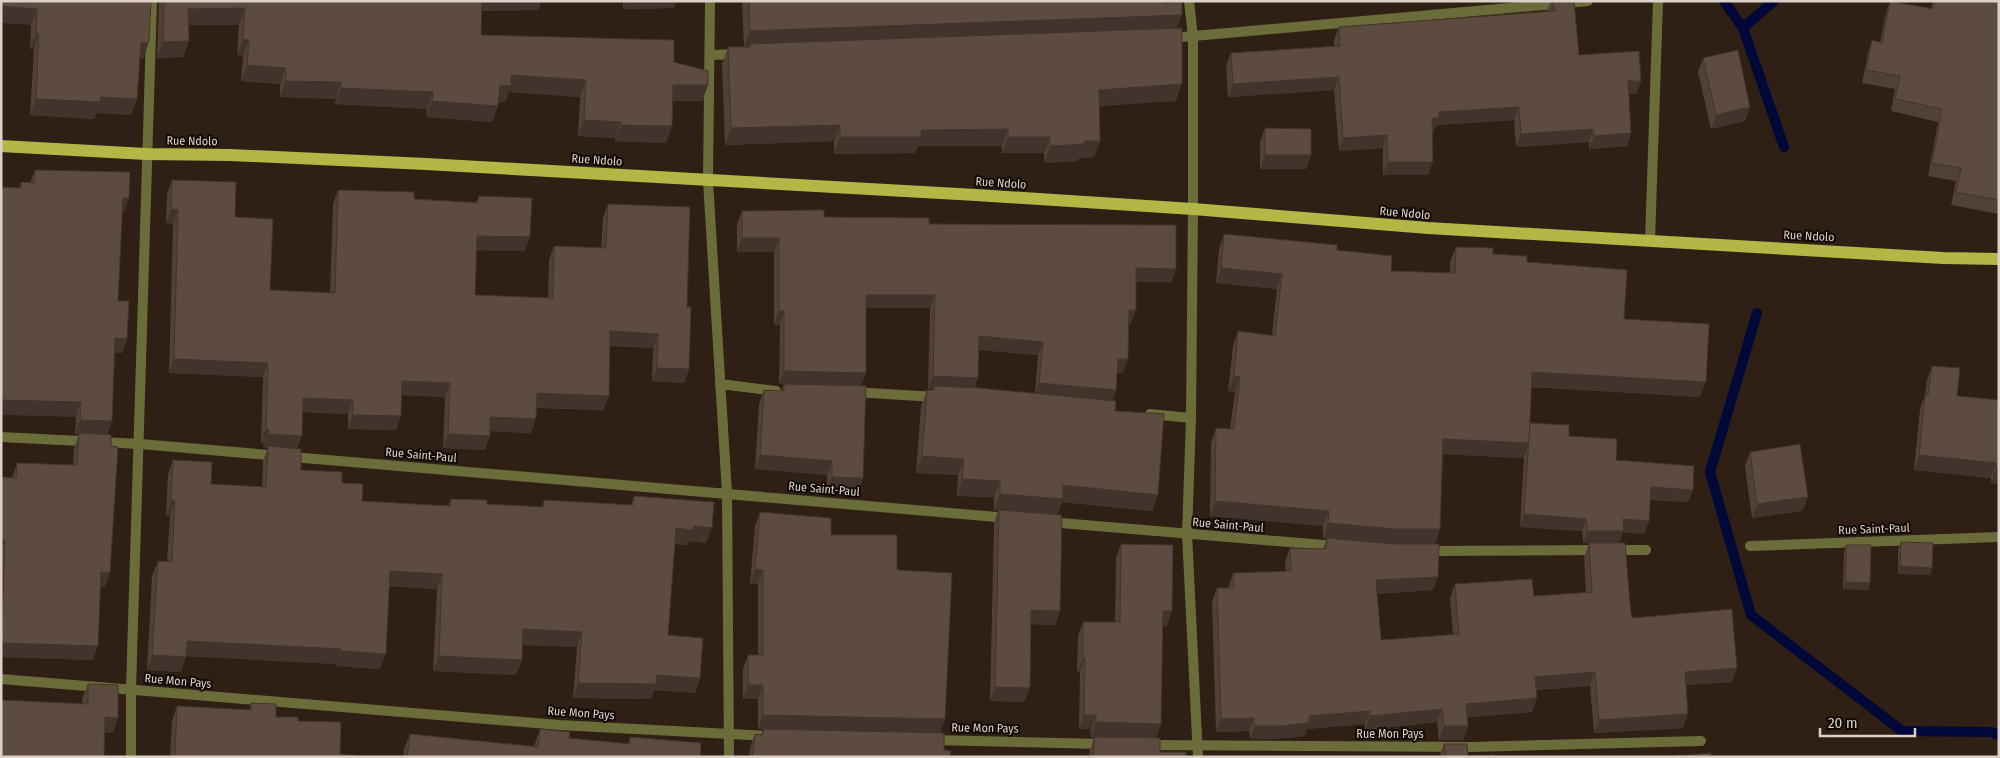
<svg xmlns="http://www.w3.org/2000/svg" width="2000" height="758" font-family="'Fira Sans Condensed',sans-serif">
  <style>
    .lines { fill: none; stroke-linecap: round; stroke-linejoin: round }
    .stream { stroke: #000739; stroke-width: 10 }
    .minor { stroke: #6a6d3a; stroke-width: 10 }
    .primary { stroke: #b3b745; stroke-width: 12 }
    .wall { fill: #514036; fill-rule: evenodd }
    .shaded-wall { fill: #42342c }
    .building { fill: #5e4b3f; stroke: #42342c }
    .labels { text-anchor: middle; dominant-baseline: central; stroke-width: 4; stroke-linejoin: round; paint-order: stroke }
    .street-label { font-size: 12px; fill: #dcd1c9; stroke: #120a06 }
  </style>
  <rect width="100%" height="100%" fill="#2f1f14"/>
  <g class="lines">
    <g class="stream">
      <path d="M1724,1L1743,28L1784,147"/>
      <path d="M1743,28L1774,1"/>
      <path d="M1757,313L1710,472L1751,615L1902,731L1992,732L1999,736"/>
    </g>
    <g class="minor">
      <path d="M710,1L708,181L727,493L729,757"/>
      <path d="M1189,1L1193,37V209L1191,418L1187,534L1198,757"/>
      <path d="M1171,38L1588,1"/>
      <path d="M711,55L739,54"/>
      <path d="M1650,241L1658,1"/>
      <path d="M720,384L776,391"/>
      <path d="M853,392L936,397"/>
      <path d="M1150,414L1191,418"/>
      <path d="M1,437L140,444L1009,518"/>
      <path d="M1049,522L1336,546"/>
      <path d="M1750,546L1999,537"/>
      <path d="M1613,550H1646"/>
      <path d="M1428,551L1598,550"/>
      <path d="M1,679L559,725L768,736"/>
      <path d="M932,740L1105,744"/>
      <path d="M1147,745L1470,747L1701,741"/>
      <path d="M131,757V689L152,1"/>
    </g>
    <path class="primary" d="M1,146L146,154L231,155L426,164L976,195L1193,209L1428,228L1943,258L1999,259"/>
  </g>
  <g class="wall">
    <path d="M1,1H151L143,59H140L131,115L96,113L94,119L30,115L34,49H30L31,25Z"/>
    <path d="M159,1H541L538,10L482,11L481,35L674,62L708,85L702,101H673L672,126L666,143L615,141V138L578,136L580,97L509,92L505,102H499L492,122L426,117L427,109L335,104L336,99L280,97V84L241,81L243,56L237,55L239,25H189V41L183,57L157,58Z"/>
    <path d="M623,1H677L674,8L623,9Z"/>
    <path d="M742,1H1164V3L1182,15L1177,28L1176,101L1099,106L1100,141L1094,157L1079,158L1078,161L1044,163V153H1002V146H918L915,153L834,154V141L725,145L722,64L728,47H744Z"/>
    <path d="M1551,1H1574L1579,55L1637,94H1629L1631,133L1627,146L1589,149V142L1516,147L1514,120L1436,125L1434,131H1433L1428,175H1383V148L1339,151L1334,90L1228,97L1226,66L1231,53L1334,46V40L1339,27L1547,11Z"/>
    <path d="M1890,1L1931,8L1933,1H1999V214L1951,205L1956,181L1928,176L1938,122L1891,111L1895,89L1862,83L1868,53L1872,40L1880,42L1886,13Z"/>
    <path d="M1703,58L1750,107L1745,121L1711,129L1698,72Z"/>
    <path d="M1265,128L1311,155L1306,169H1260V142Z"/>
    <path d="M35,170L124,212H122L118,301L127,339L122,353L115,352L112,421L107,435L105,587H101L93,660L1,657V477L12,478L17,463L73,465L74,448L79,434H75L76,417L19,188L21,182L30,183Z"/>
    <path d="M172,180L235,217L270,290L330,293L333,204L338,190L414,199L476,202L479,196L525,251L477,250L475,295L548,298L549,260L554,246L601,248L603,218L608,204L687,307L689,369L684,383L652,381L653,348L610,346L609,396L603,410L536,408L531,433L490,431L485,450L443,448L445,397L401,395L396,430L348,429V414L302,412L297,449L301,470L342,483L362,501L448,506L451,499L487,504L542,507L544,500L631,505L634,496L706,543L689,541L688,545L675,544L668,635L700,678L695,693L654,690L651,699L573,698L577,647L522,645L516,675L433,671L437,589L389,586L380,669L335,666L336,664L186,656L181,672L147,670L152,576L158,561L167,562L170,516H166L168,475L173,460L211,484L262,487L263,461L268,448L263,447L264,443H261L263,377L169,373L173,224L166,223L167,194Z"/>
    <path d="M742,211L824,217L929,224L1176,269L1171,282H1136L1131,323H1129L1123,373H1117L1116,390L1112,401L1115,411L1158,495L1152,511L1062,502L1057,515L1060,611L1055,625L1031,624L1030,688L1024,702L990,701L994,524L998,510H994V497L957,496L958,475L916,473L921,406L927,390H933V389H928L930,308H866V373L861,385L863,478L858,492L827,491V475L755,469L759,404L764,390L781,391L784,384H779L780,325H774V252H737V224ZM979,350L1038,355L1035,394L974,388Z"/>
    <path d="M1224,234L1337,250L1391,271L1450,273V262L1456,247L1493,254L1527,262L1624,319L1700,397L1531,387L1530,424L1569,436L1616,460L1693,490L1688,502L1650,500L1644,534L1623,532L1619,543H1583L1582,531L1520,527L1524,456L1523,458L1443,454L1440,529L1435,544L1433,590L1377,594L1381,640L1453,635L1450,598L1455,584L1534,596L1586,593L1584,557L1589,543L1633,618L1732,682L1686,685L1683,728L1594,733L1590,686L1536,690L1532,712L1467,717L1468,726L1463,740H1439L1437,722L1365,730V724L1307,729L1304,736L1275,739H1250L1249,731L1216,732L1212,602L1217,588H1228L1233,573L1286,572L1285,562L1290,548L1323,549L1327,539L1323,538V526L1210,516L1211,443L1216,428L1230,429L1235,392L1228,391L1233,346L1238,331L1272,335L1277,289L1216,283L1219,249Z"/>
    <path d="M1932,366L1957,396L1999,400V484L1991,483V478L1914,470L1920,409L1925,395L1927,380Z"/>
    <path d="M1750,452L1808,497L1802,511L1752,518L1745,466Z"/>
    <path d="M760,512L831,535L897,570L945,719L940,733L944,750L950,757H749L750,748L755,734L761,735L763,729H758V699H743V669L748,655H758V584H750L755,526Z"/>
    <path d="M1901,542L1932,568L1930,575L1898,574V549Z"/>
    <path d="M1121,544L1167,626H1162L1161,724L1156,738L1160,752L1186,757H1089L1090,750L1094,737H1090L1091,729H1079L1080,672H1077L1078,636L1083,622H1115L1116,558Z"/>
    <path d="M1846,545L1870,583L1868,590L1843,589L1844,552Z"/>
    <path d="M88,684L113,733L105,732L82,703V699Z"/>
    <path d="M251,703L276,717L298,721L340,754L369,757H170L172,721L177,706L249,710Z"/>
    <path d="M540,729L569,738L628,744L630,737L700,757H403L404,749L410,734L534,746Z"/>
    <path d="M1444,744L1468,756L1494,757H1441L1440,754Z"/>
  </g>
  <g class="shaded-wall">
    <path d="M479,1H541L538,10L476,11Z"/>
    <path d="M626,1H677L674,8L623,9Z"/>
    <path d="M1,6L37,9L31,25L1,23Z"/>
    <path d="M245,8L239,25H182L188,9Z"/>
    <path d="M1182,15L1176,31L750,44L749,47H744L750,31Z"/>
    <path d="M36,33H39L34,49H30Z"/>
    <path d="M243,39L249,40L243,56L237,55Z"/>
    <path d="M189,41L183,57L157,58L163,42Z"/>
    <path d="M149,42L143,59H135L141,43Z"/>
    <path d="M247,65L286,68L280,84L241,81Z"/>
    <path d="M511,75L586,80L580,97L509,92L505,102L494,101L500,85Z"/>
    <path d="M1339,77L1334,90L1228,97L1233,84Z"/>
    <path d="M286,81L341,82L336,99L280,97Z"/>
    <path d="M1628,81H1641L1637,94H1623Z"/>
    <path d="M1182,84L1176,101L1093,106L1099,90Z"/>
    <path d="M673,85H708L702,101H667Z"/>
    <path d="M341,88L433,92L427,109L335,104Z"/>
    <path d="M101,97L137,99L131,115L96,113L94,119L30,115L36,99Z"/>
    <path d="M432,101L498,106L492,122L426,117Z"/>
    <path d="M1519,107L1514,120L1436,125L1434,131H1428L1432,118L1439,112Z"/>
    <path d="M1750,107L1745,121L1711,129L1716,115Z"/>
    <path d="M584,120L621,122L615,138L578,136Z"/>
    <path d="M621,125L672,126L666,143L615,141Z"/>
    <path d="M840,125L834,141L725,145L731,128Z"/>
    <path d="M1008,129L1002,146H918L915,153L834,154L840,137L921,130Z"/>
    <path d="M1593,129L1589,142L1516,147L1521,134Z"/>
    <path d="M1631,133L1627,146L1589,149L1594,136Z"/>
    <path d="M1387,135L1383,148L1339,151L1343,138Z"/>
    <path d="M1008,137H1050L1044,153H1002Z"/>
    <path d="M1084,141H1100L1094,157L1079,158L1078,161L1044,163L1050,146Z"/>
    <path d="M1265,155H1311L1306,169H1260Z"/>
    <path d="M1388,162H1433L1428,175H1383Z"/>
    <path d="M123,198H129L124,212H118Z"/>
    <path d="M171,209L178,210L173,224L166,223Z"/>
    <path d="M477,236L530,237L525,251L472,250Z"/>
    <path d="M742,238H779L774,252H737Z"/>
    <path d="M1136,268L1176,269L1171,282H1132Z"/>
    <path d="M1221,268L1282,274L1277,289L1216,283Z"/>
    <path d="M866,295H935L930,308H862Z"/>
    <path d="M1129,310H1136L1131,323H1124Z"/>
    <path d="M779,311H784L780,325H774Z"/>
    <path d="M610,331L658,334L653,348L605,345Z"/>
    <path d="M979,336L1043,342L1038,355L975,349Z"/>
    <path d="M115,338L127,339L122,353L110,352Z"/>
    <path d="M174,359L268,363L263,377L169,373Z"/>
    <path d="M1118,359H1128L1123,373L1114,372Z"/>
    <path d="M657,368L689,369L684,383L652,381Z"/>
    <path d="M784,371L866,373L861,386L779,384Z"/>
    <path d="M1532,372L1706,382L1700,397L1527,386Z"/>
    <path d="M933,376L978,378L974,391L934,386L933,389H928Z"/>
    <path d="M1234,376L1240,377L1235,392L1228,391Z"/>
    <path d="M402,381L450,383L445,397L397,395Z"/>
    <path d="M1039,383L1116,390L1111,404L1034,396Z"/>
    <path d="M537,393L609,396L603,410L532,407Z"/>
    <path d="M303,398L353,400L348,414L298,412Z"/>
    <path d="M1,400L81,402L76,417L1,415Z"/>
    <path d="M353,415L401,416L396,430L348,429Z"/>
    <path d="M490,417L536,419L531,433L485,431Z"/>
    <path d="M80,420L112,421L107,435L75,434Z"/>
    <path d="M266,429L269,430L264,443H261Z"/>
    <path d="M268,434L302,436L296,450L263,447Z"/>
    <path d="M448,434L490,436L485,450L443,448Z"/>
    <path d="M1443,439L1529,443L1523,458L1438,454Z"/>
    <path d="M760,455L832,461L827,475L755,469Z"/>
    <path d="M1919,455L1996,463L1991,478L1914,470Z"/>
    <path d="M922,456L964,459L958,475L916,473Z"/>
    <path d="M1996,468L1999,469V484L1991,483Z"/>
    <path d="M832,477L863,478L858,492L827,491Z"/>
    <path d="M962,479L1000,481L994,497L957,496Z"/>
    <path d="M1063,485L1158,495L1152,511L1062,502L1057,516L994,510L1000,494Z"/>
    <path d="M1651,487L1693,490L1688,502L1646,500Z"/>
    <path d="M1808,497L1802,511L1752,518L1757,504Z"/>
    <path d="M171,501H175L170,516H166Z"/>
    <path d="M1215,501L1329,511L1323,526L1210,516Z"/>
    <path d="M1524,514L1586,519L1582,531L1520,527Z"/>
    <path d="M1623,519L1649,521L1644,534L1623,532L1619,543H1583L1587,531Z"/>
    <path d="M1328,523L1440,529L1435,544H1389L1323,538Z"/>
    <path d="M694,526L712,528L706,543L689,541L688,545L671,543L676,528Z"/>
    <path d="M1,540H5L1,550Z"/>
    <path d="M1900,566L1932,568L1930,575L1898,574Z"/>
    <path d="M755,569L763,570L758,584H750Z"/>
    <path d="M390,571L442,574L437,589L384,586Z"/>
    <path d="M101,572L110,573L105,587L96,586Z"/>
    <path d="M1438,577L1433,590L1371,594L1376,580Z"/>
    <path d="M1846,582L1870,583L1868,590L1843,589Z"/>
    <path d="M1031,610L1060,611L1055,625L1026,624Z"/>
    <path d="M1163,611H1172L1167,626L1158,625Z"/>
    <path d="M523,629L582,632L577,647L517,645Z"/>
    <path d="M187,641L341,649L336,664L182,656Z"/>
    <path d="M1,643L98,646L93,660L1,657Z"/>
    <path d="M341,651L386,654L380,669L335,666Z"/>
    <path d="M152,655L186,657L181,672L147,670Z"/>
    <path d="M439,656L522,660L516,675L433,671Z"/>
    <path d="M1083,658H1085L1080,672H1077Z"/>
    <path d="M1737,668L1732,682L1680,685L1685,672Z"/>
    <path d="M1595,672L1590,686L1530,690L1535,677Z"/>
    <path d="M657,675L700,678L695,693L654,690L651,699L573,698L578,683Z"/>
    <path d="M748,685H763L758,699H743Z"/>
    <path d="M995,687L1030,688L1024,702L990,701Z"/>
    <path d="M1537,698L1532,712L1461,718L1466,704Z"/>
    <path d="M1442,709L1437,722L1365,730L1370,716Z"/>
    <path d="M1370,711L1365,724L1307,729L1304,736L1275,739H1250L1255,726L1309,716Z"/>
    <path d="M1688,714L1683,728L1594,733L1599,720Z"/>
    <path d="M763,715L945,719L940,733L758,729Z"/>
    <path d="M1084,715H1096L1091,729H1079Z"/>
    <path d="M105,717L118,718L113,733L100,732Z"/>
    <path d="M1254,718L1249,731L1216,732L1221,719Z"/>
    <path d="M1096,722L1161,724L1156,738L1090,737Z"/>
    <path d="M1444,726H1468L1463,740H1439Z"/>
  </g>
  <g class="building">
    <path d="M1,1H151L149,42L141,43L137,99L101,97L100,102L36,99L39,33H36L37,9L1,6Z"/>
    <path d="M164,1H482L481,35L674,40V62L708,71V85H673L672,126L621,125V122L584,120L586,80L511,75V86L500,85L498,106L432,101L433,92L341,88V82L286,81V68L247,65L249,40L243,39L245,8L188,9L189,41L163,42Z"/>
    <path d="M749,1H1164V3L1182,2V15L750,31Z"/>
    <path d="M1552,1H1574L1579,55L1639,51L1641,81H1628L1631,133L1594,136L1593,129L1521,134L1519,107L1439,112V118H1432L1433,162H1388L1387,135L1343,138L1339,77L1233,84L1231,53L1340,46L1339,27L1555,11Z"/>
    <path d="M1890,1L1932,9L1934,1H1999V200L1956,192L1961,168L1932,163L1942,109L1895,99L1900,76L1866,70L1872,40L1882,43Z"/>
    <path d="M1182,28V84L1099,90L1100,141H1084V144L1050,146V137H1008V129L921,130V137H840V125L731,128L728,47H750V44Z"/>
    <path d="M1738,50L1750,107L1716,115L1703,58Z"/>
    <path d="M1265,128L1311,129V155H1265Z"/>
    <path d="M35,170L130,172L129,198H123L118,301H129L127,339L115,338L112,421L80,420L81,402L1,400V187L21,188V182L34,183Z"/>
    <path d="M172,180L236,182L235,217L273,219L270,290L335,293L338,190L414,192V199L478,203L479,196L532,198L530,237L477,236L475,295L553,298L554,246L606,248L608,204L690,207L687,307H691L689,369L657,368L658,334L610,331L609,396L537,393L536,419L490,417V436L448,434L450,383L402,381L401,416L353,415V400L303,398L302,436L268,434L269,430L266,429L268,363L174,359L178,210L171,209Z"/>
    <path d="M824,210V217L929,218V224L1176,225V269L1136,268V310H1129L1128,359H1118L1116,390L1039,383L1043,342L979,336L978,378L933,376L935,295H866V373L784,371V311H779V238H742V211Z"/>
    <path d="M1224,234L1337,245V250L1392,256L1391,271L1455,273L1456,247L1493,248V254L1527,256V262L1627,270L1624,319L1709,324L1706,382L1532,372L1529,443L1443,439L1440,529H1395L1328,523L1329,511L1215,501L1216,428L1234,429L1240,377L1234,376L1238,331L1275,336L1282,274L1221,268Z"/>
    <path d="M1932,366L1960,368L1957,396L1999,400V469L1996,468V463L1919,455L1925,395H1928Z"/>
    <path d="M784,384L866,386L863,478L832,477V461L760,455L764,390L784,391Z"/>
    <path d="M934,386L979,388L1116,401L1115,411L1164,414L1158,495L1063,485V499L1000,494V481L962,479L964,459L922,456L927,390H934Z"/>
    <path d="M1530,423L1569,425V436L1617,439L1616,460L1694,466L1693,490L1651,487L1649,521L1623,519L1624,531H1587L1586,519L1524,514Z"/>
    <path d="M79,433L111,435V446L118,447L110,573L101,572L98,646L1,643L5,540H1V477L16,478L17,463L77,465Z"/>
    <path d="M1800,444L1808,497L1757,504L1750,452Z"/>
    <path d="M268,446L301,449V470L342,472V483L363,484L362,501L450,506L451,499L487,500V504L544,507V500L633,505L634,496L714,502L712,528L694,526L693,530L676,528L668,635L703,638L700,678L657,675L656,684L578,683L582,632L523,629L522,660L439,656L442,574L390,571L386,654L341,651V649L187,641L186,657L152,655L158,561L172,562L175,501H171L173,460L212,462L211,484L266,487Z"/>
    <path d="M999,510L1062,515L1060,611L1031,610L1030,688L995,687Z"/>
    <path d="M760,512L831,518V535H897V570L952,573L945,719L763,715V685H748V655H763V570L755,569Z"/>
    <path d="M1327,538L1393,544H1439L1438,577L1376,580L1381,640L1459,634L1455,584L1532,579L1534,596L1592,592L1589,543H1625L1631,614L1633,618L1732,609L1737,668L1685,672L1688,714L1599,720L1595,672L1535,677L1537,698L1466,704L1468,726H1444L1442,709L1370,716V711L1309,716V723L1280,726H1255L1254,718L1221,719L1217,588H1234L1233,573L1291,571L1290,548L1326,549Z"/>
    <path d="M1901,542L1933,543L1932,568L1900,566Z"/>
    <path d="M1121,544L1173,545L1172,611H1163L1161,724L1096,722V715H1084L1085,658H1083V622H1120Z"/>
    <path d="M1846,545H1871L1870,583L1846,582Z"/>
    <path d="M88,684L118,685V718L105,717L104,757H1V700L88,704Z"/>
    <path d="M251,703L276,704V717H298V721L341,722L340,754L369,757H175L177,706L251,710Z"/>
    <path d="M540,729L570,732L569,738L630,744V737L701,743L700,757H407L410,734L538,747Z"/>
    <path d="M763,729L944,733V750L951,751L950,757H753L755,734L763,735Z"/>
    <path d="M1095,737L1160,738V752H1186V757H1093Z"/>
    <path d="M1444,744H1467L1468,756L1493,755L1494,757H1446Z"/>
    <path d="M1711,753V757H1673V756Z"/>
  </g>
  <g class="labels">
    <g class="street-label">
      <text transform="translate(192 141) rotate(1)">Rue Ndolo</text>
      <text transform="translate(597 160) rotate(4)">Rue Ndolo</text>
      <text transform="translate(1001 183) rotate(4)">Rue Ndolo</text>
      <text transform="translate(1405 213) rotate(5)">Rue Ndolo</text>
      <text transform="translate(1809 236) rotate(3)">Rue Ndolo</text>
      <text transform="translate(421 455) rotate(5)">Rue Saint-Paul</text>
      <text transform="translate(824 489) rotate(5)">Rue Saint-Paul</text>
      <text transform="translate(1228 525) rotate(5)">Rue Saint-Paul</text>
      <text transform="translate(1874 529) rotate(-2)">Rue Saint-Paul</text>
      <text transform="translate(178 681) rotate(5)">Rue Mon Pays</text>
      <text transform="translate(581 713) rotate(4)">Rue Mon Pays</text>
      <text transform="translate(985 728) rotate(1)">Rue Mon Pays</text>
      <text x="1390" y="734">Rue Mon Pays</text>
    </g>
  </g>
  <rect width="2000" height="758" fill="none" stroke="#dcd1c9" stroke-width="5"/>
  <path d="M1820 728v8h95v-8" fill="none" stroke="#dcd1c9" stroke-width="2.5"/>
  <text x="1828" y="728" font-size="15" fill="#dcd1c9" stroke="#120a06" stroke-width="4" paint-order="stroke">20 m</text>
</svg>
